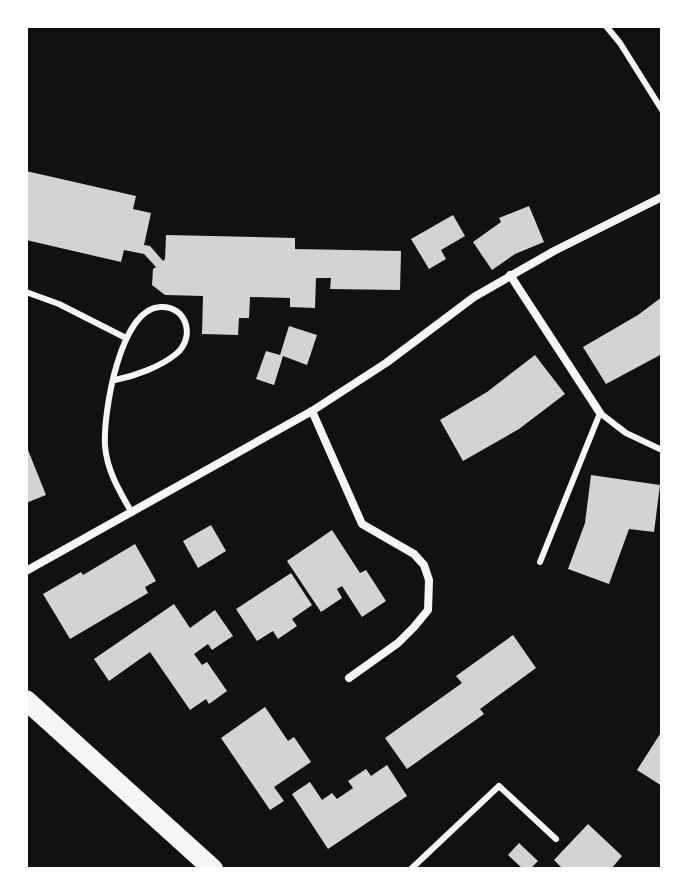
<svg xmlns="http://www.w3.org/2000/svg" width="688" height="895" font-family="Jost,sans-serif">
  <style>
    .building { fill: #d3d3d3 }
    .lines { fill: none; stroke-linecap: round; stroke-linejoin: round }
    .service { stroke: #f5f5f5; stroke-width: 6 }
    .minor { stroke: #f5f5f5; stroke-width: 8 }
    .primary { stroke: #f5f5f5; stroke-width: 20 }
  </style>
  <rect width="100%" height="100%" fill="#111"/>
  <g class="building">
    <path d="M26,171L136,196L133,209L151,213L144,245L150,246L163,261L165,259L166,235L295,238V249L401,251L400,290L330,289L331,278H316L315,308L290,307V298L250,297L249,318H239L238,335L202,334L203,296L165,295L152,285L153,269L156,267L144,254L124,250L121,262L26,240Z"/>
    <path d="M529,206L544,242L515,254L492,270L473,242L501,222L499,218Z"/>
    <path d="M453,215L465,236L441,250L446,259L429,269L411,239Z"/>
    <path d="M662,297V354L606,384L583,347L638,315Z"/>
    <path d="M289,326L317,335L307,365L283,356L274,385L256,379L266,351L280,355Z"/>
    <path d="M535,355L565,394L519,429L463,461L440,420L487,392Z"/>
    <path d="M26,445L46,495L26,503Z"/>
    <path d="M591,475L660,485L654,532L629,529L609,584L568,569L585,523Z"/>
    <path d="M211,525L226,551L198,568L183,541Z"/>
    <path d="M332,530L360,573L366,570L386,601L362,617L342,586L337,589L342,598L321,612L287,561Z"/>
    <path d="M135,544L156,581L145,587L148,593L70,639L43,594L81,572L83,575Z"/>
    <path d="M291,573L312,605L292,619L297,626L278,639L273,631L257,641L236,609Z"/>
    <path d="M174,604L190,628L215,610L233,636L212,650L208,644L194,654L202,665L207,662L227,691L209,704L206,699L190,710L150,652L109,681L94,659Z"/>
    <path d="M513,635L536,668L480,709L484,714L407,769L385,738L462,683L456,676Z"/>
    <path d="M265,707L288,741L294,737L311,762L274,787L284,801L270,810L221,738Z"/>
    <path d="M662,731V786L637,770Z"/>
    <path d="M387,765L407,796L328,849L292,794L310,782L322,800L332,793L337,799L353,788L348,781L366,769L371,776Z"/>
    <path d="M588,824L622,856L611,869H563L554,860Z"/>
    <path d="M519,843L538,861L530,869H523L508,855Z"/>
  </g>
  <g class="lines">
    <g class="service">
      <path d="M606,26L620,43L662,110"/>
      <path d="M26,292L59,304L126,338"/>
      <path d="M115,380C135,376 160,367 176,354C196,338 187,305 160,307C120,309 103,413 105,446C107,471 120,492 132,513"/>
      <path d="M540,562L600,413L626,433L662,450"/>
      <path d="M411,869L499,786L556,839"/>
    </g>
    <g class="minor">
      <path d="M510,275L600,413"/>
      <path d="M312,411L362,524L414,554L424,565L429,580L428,610L414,627L398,643L349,678"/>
      <path d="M26,571L312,411L386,363L474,297L554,251L662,197"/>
    </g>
    <path class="primary" d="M26,700L213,869"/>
  </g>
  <rect width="688" height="895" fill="none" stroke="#ffffff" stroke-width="56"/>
</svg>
